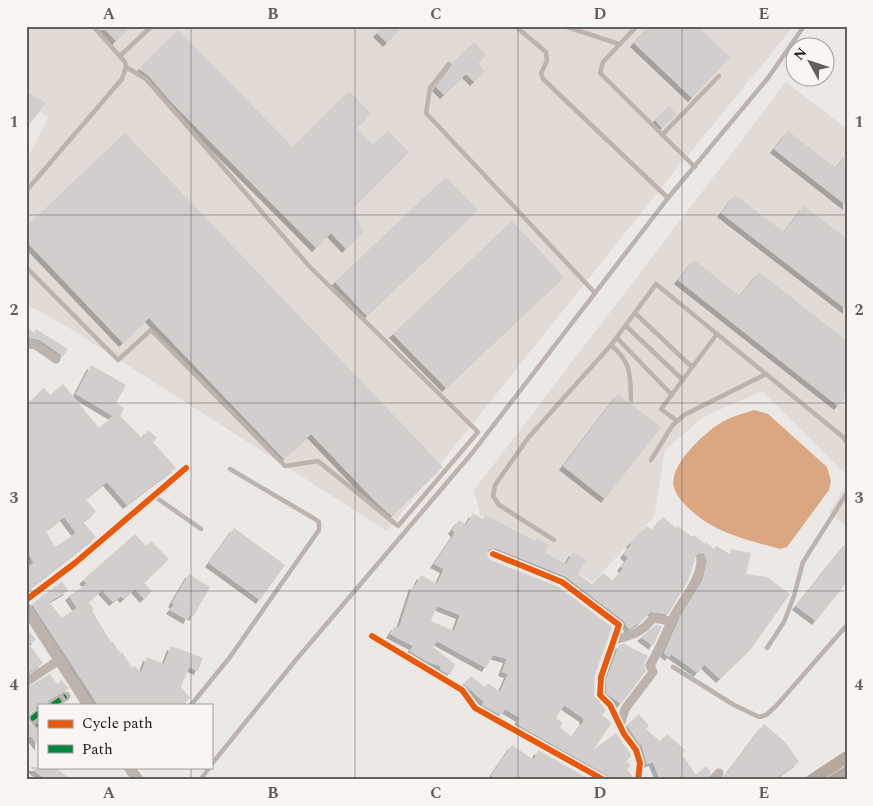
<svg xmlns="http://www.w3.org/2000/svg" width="873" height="806" font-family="Spectral,serif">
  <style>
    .built { fill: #e2dad5 }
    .water { fill: #daa781 }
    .building { fill: #d1cecd; fill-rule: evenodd; filter: url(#shadow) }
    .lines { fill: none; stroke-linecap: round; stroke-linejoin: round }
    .service { stroke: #bdb3ac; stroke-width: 4.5 }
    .minor { stroke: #bdb3ac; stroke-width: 9 }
    .tertiary { stroke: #bdb3ac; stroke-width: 11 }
    .secondary { stroke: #b5a89f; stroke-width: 12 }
    .quiet { stroke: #00873e; stroke-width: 5; stroke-dasharray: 10 5; stroke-linecap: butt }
    .cycleway-casing { stroke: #f9f5f2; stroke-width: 9 }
    .cycleway { stroke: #e8590c; stroke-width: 6 }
    .grid { fill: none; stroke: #62605f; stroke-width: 1; stroke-opacity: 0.55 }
    .neatline { fill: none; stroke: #62605f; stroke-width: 2 }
    .grid-label { font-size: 16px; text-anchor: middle; font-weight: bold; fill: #62605f }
  </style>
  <defs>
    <filter id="shadow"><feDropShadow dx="-4" dy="4" stdDeviation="0" flood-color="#0004"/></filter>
  </defs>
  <rect width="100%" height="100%" fill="#ebe8e6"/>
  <g class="built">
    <path d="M26,26H835L833,29L793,27L653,198L387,531L66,326L26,304V161L48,117L26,103Z"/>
    <path d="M786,82L847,129V476L762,391L703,417L665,450L654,517L593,582L480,515L474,490Z"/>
    <path d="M847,483V527L829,513Z"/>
  </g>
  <path class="water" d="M754,410L768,414L827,467L831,481L829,490L787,547L780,549C751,541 719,534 695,514C688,508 676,497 674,487C668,467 703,434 719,424C729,417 742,414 754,410Z"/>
  <g class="building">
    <path d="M102,26H131L116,41Z"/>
    <path d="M384,26H403L387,43L377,33Z"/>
    <path d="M649,26H697L730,57L692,98L634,43Z"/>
    <path d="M178,30L293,147L349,91L371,114L356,128L373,145L388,131L409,152L353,208L363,232L346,249L331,233L316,248L171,102L149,76L139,69Z"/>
    <path d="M474,42L486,55L478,63L485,71L474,82L466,74L444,95L436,87L453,63Z"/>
    <path d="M26,92L46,103L26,129Z"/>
    <path d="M669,106L676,114L662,128L655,120Z"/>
    <path d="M788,131L836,168L847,154V206L774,149Z"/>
    <path d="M125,133L443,467L392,516L378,504L311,434L284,459L149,318L123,343L26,241V227Z"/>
    <path d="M446,177L478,210L367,316L335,282Z"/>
    <path d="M735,195L784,232L804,206L847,239V310L721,213Z"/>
    <path d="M512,221L564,277L446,388L393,334Z"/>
    <path d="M694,260L740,296L759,272L847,341V395L838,406L678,280Z"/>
    <path d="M26,326L34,333L36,329L68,349L62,358L60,354L40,340L26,337Z"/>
    <path d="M91,365L126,385L116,403L124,408L120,416L142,438L148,430L157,438L153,442L176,468L127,505L107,482L86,499L96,512L83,522L96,537L26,592V568L34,563L26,549V405L44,388L50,395L63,384L99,428L113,416L76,394ZM64,517L76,533L55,547L46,531Z"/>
    <path d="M618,394L661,427L605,499L563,466Z"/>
    <path d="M473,513L483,519L486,515L535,541L537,538L549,545L545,553L566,564L573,552L586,560L578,574L593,585L603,573L613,581L623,569L621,567L628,558L624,554L631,545L630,543L647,526L652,530L663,517L676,528L678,526L692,537L694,535L705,544L706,542L714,549L716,546L730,554L731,549L751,553L746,574L767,577L790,594L751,649L720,679L704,664L698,673L671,654L669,657L664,653L680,617L703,579L707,560L704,554L699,553L696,556L688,581L668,614L650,612L641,622L629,629L623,620L565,576L495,548L489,549L487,554L490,560L559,587L612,627L595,675L594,695L606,710L602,715L612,723L593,750L616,733L630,753L631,756L626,762L631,765L627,770L632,775V780H610L607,775L520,726L517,723L520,718L505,709L501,715L482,705L484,702L464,684L471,676L485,687L488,683L500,692L508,674L502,672L507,659L493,655L486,668L437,641L433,647L455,664L450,675L440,669L441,666L428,662L410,651L413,646L390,634L395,626L399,628L413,585L415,586L421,575L437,584L444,569L434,564L455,533L452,530L459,520L466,525ZM437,606L460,615L454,631L431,621ZM564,705L583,718L584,721L572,737L560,727L563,723L556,718Z"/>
    <path d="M234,528L285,565L260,600L209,563Z"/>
    <path d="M135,534L146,546L151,541L169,559L144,583L152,591L144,599L135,589L124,599L121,596L113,602L102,590L89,602L94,610L92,611L111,642L112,641L120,653L122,652L132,668L135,666L141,673L147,657L164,664L171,646L203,658L198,671L189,667L181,687L190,698L183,705H98L32,604L62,581L68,591L49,602L62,618L77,608L69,596L87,584L83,580Z"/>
    <path d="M847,542V582L816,621L796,606Z"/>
    <path d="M189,574L210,587L193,617L190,615L187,620L170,610L174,605L172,603Z"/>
    <path d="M656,625L662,626L653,646L641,637Z"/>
    <path d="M26,627L36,640L29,644L43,663L28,673Z"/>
    <path d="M624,644L648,656L644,664L646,671L621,704L606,693L607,678L619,645Z"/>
    <path d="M50,674L57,684L62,680L69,689L49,700L46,705H39L27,715L28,722L39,731V747L31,736L26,740V688Z"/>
    <path d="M639,714L649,726L646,729L661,742L667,734L685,750L682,754L696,775L706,766L711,772L706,780H660L653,762L647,764L641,743L640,745L627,725Z"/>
    <path d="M764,724L786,743L799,762L774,780H722Z"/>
    <path d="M512,745L534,760L538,750L591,780H496L491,776Z"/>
    <path d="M30,767H55L71,780H46Z"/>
  </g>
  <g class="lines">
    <g class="service">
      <path d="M515,26L546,52L547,61L541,73L543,79L668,198"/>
      <path d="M564,26L619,44"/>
      <path d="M637,26L603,62L600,73L695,167"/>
      <path d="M121,55L152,26"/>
      <path d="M449,64L430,88L426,113L595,293"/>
      <path d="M662,135L719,76"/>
      <path d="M26,191L122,79L126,67L125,62L93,26"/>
      <path d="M26,267L118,360L151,330L285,466L318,461L398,526L478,432L310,267L146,79L126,67"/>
      <path d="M635,313L692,367"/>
      <path d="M626,326L683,380"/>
      <path d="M617,338L672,395"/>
      <path d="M611,345C632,363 630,375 631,400"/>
      <path d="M677,421L661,409L717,334"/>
      <path d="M651,460L672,426L684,415L766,374"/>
      <path d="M154,496L201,529"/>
      <path d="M554,540L499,505L493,496L495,485L528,438L611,345L656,284L843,437L847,443"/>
      <path d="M767,648L784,622L794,596L803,562L847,493"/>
      <path d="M673,667L734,705L759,717L766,715L776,706L847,625"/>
      <path d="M191,705L230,657L319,530V522L315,519L230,469"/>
      <path d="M211,765L295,661L473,452L668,198L768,78L804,26"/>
      <path d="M200,780L210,767"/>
    </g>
    <g class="minor">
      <path d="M26,343L36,345L56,359"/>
      <path d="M493,554L562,582L619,625L601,677L600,695L610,705L624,734L636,750L640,763L638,780"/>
      <path d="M26,600L75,563L186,468"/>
      <path d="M372,636L462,690L475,708L604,780"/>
      <path d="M614,640C631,635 642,633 653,618L671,621"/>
      <path d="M26,682L59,660"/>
      <path d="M52,705L66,696"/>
      <path d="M39,713L33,718L39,725"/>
      <path d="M620,726L625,709L653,672L650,665C659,651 664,637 671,622C680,601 701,583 701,559"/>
      <path d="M712,780L719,773"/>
    </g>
    <g class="tertiary">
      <path d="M26,608L88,705"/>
      <path d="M129,767L138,780"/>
    </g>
    <g class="secondary">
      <path d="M812,780L847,757"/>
      <path d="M834,780L847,772"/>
    </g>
    <g class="quiet">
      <path d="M52,705L66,696"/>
      <path d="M39,713L33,718L39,725"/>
    </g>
    <defs>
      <g id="cycleway">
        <path d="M493,554L562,582L619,625L601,677L600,695L610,705L624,734L636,750L640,763L638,780"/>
        <path d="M26,600L75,563L186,468"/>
        <path d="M372,636L462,690L475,708L604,780"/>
      </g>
    </defs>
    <use href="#cycleway" class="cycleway-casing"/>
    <use href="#cycleway" class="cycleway"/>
  </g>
  <path class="grid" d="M191,26V705M355,26V780M518,26V780M682,26V780M26,215H847M26,403H847M26,591H847M191,767V780"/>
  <rect width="873" height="806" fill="none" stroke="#f9f5f2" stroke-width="55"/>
  <rect x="38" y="704" width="175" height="65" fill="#f9f5f2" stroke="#9f9c9a"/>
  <rect x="48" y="720" width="25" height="8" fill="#e8590c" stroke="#9f9c9a"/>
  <text x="82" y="728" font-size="15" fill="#191716">Cycle path</text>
  <rect x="48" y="745" width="25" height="8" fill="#00873e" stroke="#9f9c9a"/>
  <text x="82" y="754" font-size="15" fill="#191716">Path</text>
  <g transform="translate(810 62) rotate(310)"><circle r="24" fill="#f9f5f2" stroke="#9f9c9a"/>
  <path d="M0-4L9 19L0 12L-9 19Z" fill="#62605f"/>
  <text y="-8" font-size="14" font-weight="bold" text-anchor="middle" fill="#191716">N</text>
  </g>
  <rect x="28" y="28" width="818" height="750" class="neatline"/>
  <g class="grid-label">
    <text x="109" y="19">A</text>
    <text x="273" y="19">B</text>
    <text x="436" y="19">C</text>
    <text x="600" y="19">D</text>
    <text x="764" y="19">E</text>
    <text x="14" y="127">1</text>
    <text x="859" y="127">1</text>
    <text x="14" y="315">2</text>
    <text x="859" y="315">2</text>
    <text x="14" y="503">3</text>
    <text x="859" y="503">3</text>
    <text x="14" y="690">4</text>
    <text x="859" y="690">4</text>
    <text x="109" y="798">A</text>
    <text x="273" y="798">B</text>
    <text x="436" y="798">C</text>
    <text x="600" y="798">D</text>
    <text x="764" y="798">E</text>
  </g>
</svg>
